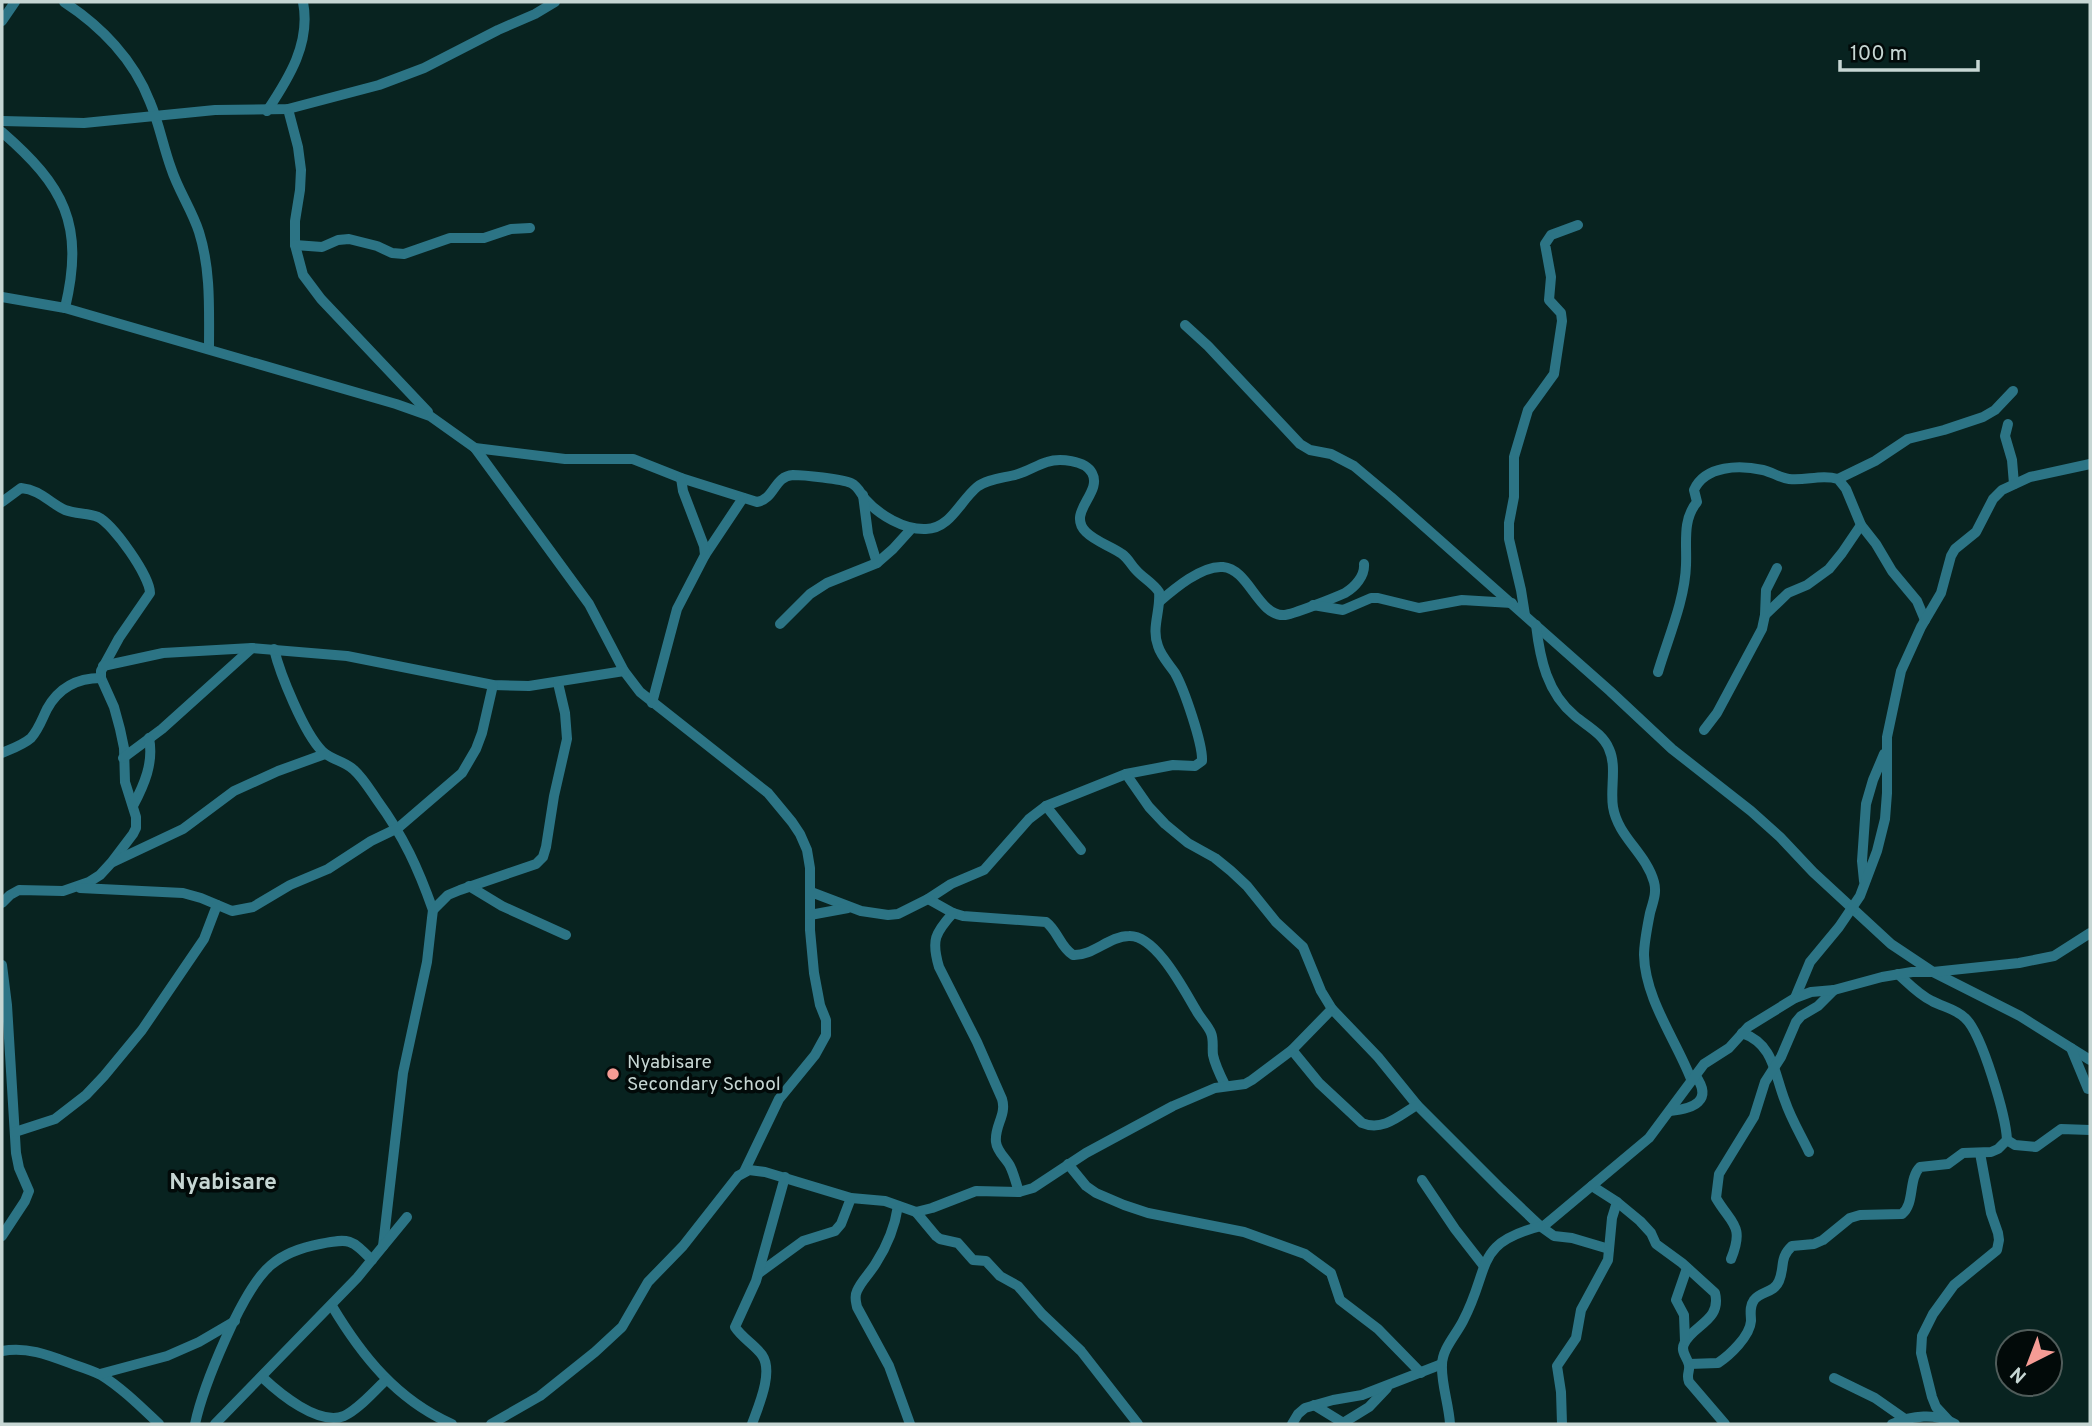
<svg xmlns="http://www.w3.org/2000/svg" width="2092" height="1426" font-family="Overpass,sans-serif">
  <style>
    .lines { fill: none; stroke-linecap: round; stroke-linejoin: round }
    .minor { stroke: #2c7485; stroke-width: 10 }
    .poi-dot { fill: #f59c95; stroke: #020a09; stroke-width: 2.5 }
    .labels { text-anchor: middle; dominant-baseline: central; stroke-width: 7; stroke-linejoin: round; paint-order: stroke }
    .poi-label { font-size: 19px; fill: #c6d6d3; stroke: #020a09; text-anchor: start }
    .quarter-label { font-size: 23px; font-weight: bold; fill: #c6d6d3; stroke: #020a09 }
  </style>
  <rect width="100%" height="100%" fill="#082320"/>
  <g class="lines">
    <g class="minor">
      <path d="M64,2C101,26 134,60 150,102C159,123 163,146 171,168C178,190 192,210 199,232C211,270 209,310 209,349"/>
      <path d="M2,21L15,2"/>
      <path d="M288,109L298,147L301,170L300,190L295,221V245L303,275L321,299L428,412"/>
      <path d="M267,111C289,78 311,43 303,2"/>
      <path d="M2,121L84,123L215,110L288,109L379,85L424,68L498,30L535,14L555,2"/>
      <path d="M2,132C64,186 85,224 65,308"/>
      <path d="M295,245L322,247L338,240L349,239L377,246L392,253L404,254L450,238H484L511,229L530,228"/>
      <path d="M2,297L65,308L396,404L430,416L475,448L565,459H633L681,478L757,502C775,499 774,476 793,475C804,475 842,479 851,483C858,486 861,494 865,499C879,515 904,530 926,529C950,529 960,501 977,487C987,479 1005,478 1018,474C1028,471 1037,465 1047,462C1059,458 1085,460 1092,473C1103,493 1066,512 1086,532C1096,542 1111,546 1122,554C1128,558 1131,565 1136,570C1143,578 1153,583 1159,592C1161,610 1151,628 1158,646C1161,656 1169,664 1175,673C1184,689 1203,744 1202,761L1195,766L1173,765L1126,774L1046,806L1029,819L984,870L951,884L928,899L898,914L888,915L861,911L811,892"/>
      <path d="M1185,325L1208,346L1300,444L1310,450L1331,454L1354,466L1391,497L1610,691L1672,749L1751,811L1780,837L1813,872L1891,944L1933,972L2020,1016L2090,1060"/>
      <path d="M2008,424L2005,436L2012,460L2014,484"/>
      <path d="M475,448L589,604L624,671L640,692L768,793L792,822L800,834L807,850L810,868V930L814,973L820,1005L826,1020V1035L815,1055L779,1099L744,1172"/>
      <path d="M1838,479L1875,461L1908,439L1944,430L1983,417L1995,410L2013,391"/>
      <path d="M863,495L868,534L877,563"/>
      <path d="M2,502L21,488C41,490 48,502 65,510C76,514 88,513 98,517C113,524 150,576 150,593L119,638L101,671V678L114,707L120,729L124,748L125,782L136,817V828L133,834L111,863L100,875L89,882L63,891L19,890L10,895L2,903"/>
      <path d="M705,555L743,498"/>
      <path d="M1159,602C1174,589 1202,565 1223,567C1249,569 1258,616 1284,615C1292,615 1336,597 1345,593C1355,587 1365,576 1364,564"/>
      <path d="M1313,605L1343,610L1371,598H1378L1419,608L1462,600L1512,603"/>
      <path d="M1525,615L1521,590L1509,539V523L1514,497V457L1528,410L1554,374L1562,321L1561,313L1549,300L1551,277L1545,244L1551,235L1578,225"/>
      <path d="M1765,615L1788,593L1807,585L1829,569L1842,553L1861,525"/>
      <path d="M780,624L810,594L827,583L877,563L893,549L912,528"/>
      <path d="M1536,625C1540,659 1547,693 1575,716C1587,726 1603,734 1609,749C1617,766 1610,789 1613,807C1618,837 1646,853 1654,882C1657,893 1653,902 1650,913C1648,923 1644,945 1644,955C1645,999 1676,1040 1691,1079"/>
      <path d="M274,649C280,674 304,733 322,751C331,760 345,761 354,770C363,778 370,790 377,800C404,837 418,868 433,910"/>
      <path d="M103,666L163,653L252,648L347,656L493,685L529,686L624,671"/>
      <path d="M1658,672C1668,638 1685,600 1686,565C1687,543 1682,520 1697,502L1694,490C1705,465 1740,465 1763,470C1772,472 1780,478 1789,479C1806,481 1821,474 1838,479L1846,489L1861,525L1876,544L1892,571L1917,601L1925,620"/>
      <path d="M652,703L677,609L705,555L704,546L683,491L681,478"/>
      <path d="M1704,730L1717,713L1762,629L1765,615L1766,590L1777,568"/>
      <path d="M2,753C11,749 23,745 31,738C39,729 42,719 47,709C59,687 77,678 101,678"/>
      <path d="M123,758L162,729L252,648"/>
      <path d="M1126,774L1149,807L1165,824L1188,843L1215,858L1231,871L1247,886L1276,922L1303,947L1321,991L1332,1009L1378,1057L1417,1105L1501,1189L1540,1226L1554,1236L1572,1238L1609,1249"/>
      <path d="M133,806C144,785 154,763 149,738"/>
      <path d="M1046,806L1081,850"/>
      <path d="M113,862L183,829L234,791L278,771L325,754"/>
      <path d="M1864,881L1862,861L1866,804L1873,780L1884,754"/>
      <path d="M469,886L502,906L566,935"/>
      <path d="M80,888L183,893L201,898L232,911L253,907L290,885L328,869L371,841L398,828L462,773L476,749L482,733L493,685"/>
      <path d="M928,899L953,913L963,916L1046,922C1058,931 1060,947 1073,955C1093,956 1109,936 1129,936C1156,935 1184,990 1196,1010C1200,1018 1208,1025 1211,1033C1214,1040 1212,1048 1213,1055C1215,1065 1220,1075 1225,1085"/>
      <path d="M953,913C935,933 931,940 939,967L977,1042L1002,1099C1007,1115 994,1126 996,1142C997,1152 1006,1158 1010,1166C1014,1174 1016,1183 1019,1192"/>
      <path d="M810,915L848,908"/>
      <path d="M2,965L7,1005L16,1153L19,1168L29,1191L25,1201L2,1236"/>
      <path d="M1795,998L1810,962L1839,927L1860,896L1877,851L1885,819L1887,793V737L1901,671L1921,627L1941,593L1951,556L1955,549L1976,532L1993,499L2002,490L2030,477L2090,464"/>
      <path d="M1742,1033C1774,1044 1774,1073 1785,1101C1791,1119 1801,1135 1809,1152"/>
      <path d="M2071,1048L2088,1089"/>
      <path d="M1292,1050L1319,1083L1362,1123C1383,1132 1400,1115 1417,1105"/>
      <path d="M1670,1111C1693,1109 1714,1101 1695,1075"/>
      <path d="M15,1132L55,1119L86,1095L104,1076L142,1030L204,939L217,905"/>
      <path d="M2007,1140L2015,1145L2036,1147L2061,1129L2090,1130"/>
      <path d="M1068,1164L1086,1186L1096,1193L1124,1205L1148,1213L1244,1232L1305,1254L1331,1273L1340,1300L1378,1329L1421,1373"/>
      <path d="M1422,1180L1455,1229L1483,1265"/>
      <path d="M1592,1186L1617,1202L1640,1221L1651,1233L1656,1244L1682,1263L1715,1293C1722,1321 1692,1325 1684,1344C1680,1352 1688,1358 1689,1365C1690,1373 1686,1374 1689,1382L1725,1424"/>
      <path d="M898,1206C895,1226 887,1246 876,1263C871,1272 861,1281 857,1291C854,1297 856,1301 857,1307L889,1366L910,1424"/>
      <path d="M916,1212L936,1236L940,1239L958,1243L973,1260L986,1261L1000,1276L1018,1286L1042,1314L1081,1351L1138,1424"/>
      <path d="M383,1246L403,1073L427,962L432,918L433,910L448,895L460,890L536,864L543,857L546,847L554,796L567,739L565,713L558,683"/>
      <path d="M1731,1259C1745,1225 1731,1224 1716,1198L1719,1174L1754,1117L1765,1082L1781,1057L1796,1022L1801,1016L1818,1006L1834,990"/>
      <path d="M759,1273L803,1241L835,1231L841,1224L851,1198"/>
      <path d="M332,1306C362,1356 397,1400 452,1424"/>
      <path d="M1685,1341L1684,1315L1676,1300L1687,1268"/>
      <path d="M2,1351C28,1346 51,1356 75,1365C84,1368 93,1371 101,1375C122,1388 141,1407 159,1424"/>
      <path d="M1689,1364L1718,1363C1730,1355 1750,1336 1751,1321C1751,1314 1749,1307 1754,1300C1761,1291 1774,1293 1779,1281C1785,1267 1779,1258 1792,1246L1814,1244L1823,1240L1850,1218L1860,1215L1902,1214C1915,1204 1908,1179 1920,1167L1948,1164L1963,1153L1991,1152L1998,1149L2007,1140C2006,1117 1982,1033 1965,1018C1956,1009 1943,1007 1932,1001C1919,995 1908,983 1898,974"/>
      <path d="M100,1374L167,1356L199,1342L235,1321"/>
      <path d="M262,1377C279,1393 318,1426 344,1416C359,1409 373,1392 386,1380"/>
      <path d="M1834,1378L1875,1398L1905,1419"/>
      <path d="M1314,1405L1345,1424"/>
      <path d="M1948,1420L1936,1407L1932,1397L1921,1353L1922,1336L1933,1314L1954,1285L1997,1250L1999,1240L1998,1233L1991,1213L1980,1153"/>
      <path d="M1343,1423L1369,1407L1387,1388"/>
      <path d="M195,1424C203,1387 242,1289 271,1265C284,1254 304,1247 320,1244C350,1238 351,1239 372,1260"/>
      <path d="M215,1424L357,1278L407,1217"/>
      <path d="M491,1424L540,1396L595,1352L622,1327L648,1282L683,1246L738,1176L749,1170L765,1172L851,1198L885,1201L916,1212L932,1208L976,1191L1019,1192L1033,1188L1086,1153L1173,1106L1215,1088L1245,1084L1252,1080L1292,1050L1332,1009"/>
      <path d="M752,1424C758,1407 774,1372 762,1355C755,1345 742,1338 735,1327L756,1281L785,1177"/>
      <path d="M1292,1424L1298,1414L1305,1408L1333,1400L1362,1395L1442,1364"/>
      <path d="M1450,1424C1449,1405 1441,1383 1442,1365C1442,1349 1456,1335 1463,1321C1492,1266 1472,1243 1545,1225L1649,1138L1704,1064L1729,1048L1748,1027L1795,998L1811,992L1834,990L1882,977L1912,972H1933L2019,963L2054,956L2090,933"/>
      <path d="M1562,1424L1561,1392L1557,1366L1576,1338L1581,1310L1608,1260L1612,1218L1617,1202"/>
      <path d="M1892,1424C1911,1416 1936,1412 1955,1424"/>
    </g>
  </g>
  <circle class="poi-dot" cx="613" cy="1074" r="7"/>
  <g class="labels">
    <g class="poi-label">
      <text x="627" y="1063">Nyabisare<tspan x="627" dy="22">Secondary School</tspan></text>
    </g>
    <g class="quarter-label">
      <text x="223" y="1183">Nyabisare</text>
    </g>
  </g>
  <rect width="2092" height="1426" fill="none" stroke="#c6d6d3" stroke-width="7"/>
  <g transform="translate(2029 1363) rotate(222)"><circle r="33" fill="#020a09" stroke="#505c5a" stroke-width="2"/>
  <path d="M0-5L12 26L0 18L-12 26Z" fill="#f59c95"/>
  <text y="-10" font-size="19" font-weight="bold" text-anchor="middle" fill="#c6d6d3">N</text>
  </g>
  <path d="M1840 60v10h138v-10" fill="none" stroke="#c6d6d3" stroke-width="3.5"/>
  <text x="1850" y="60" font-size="21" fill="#c6d6d3" stroke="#020a09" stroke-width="5" paint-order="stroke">100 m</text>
</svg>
